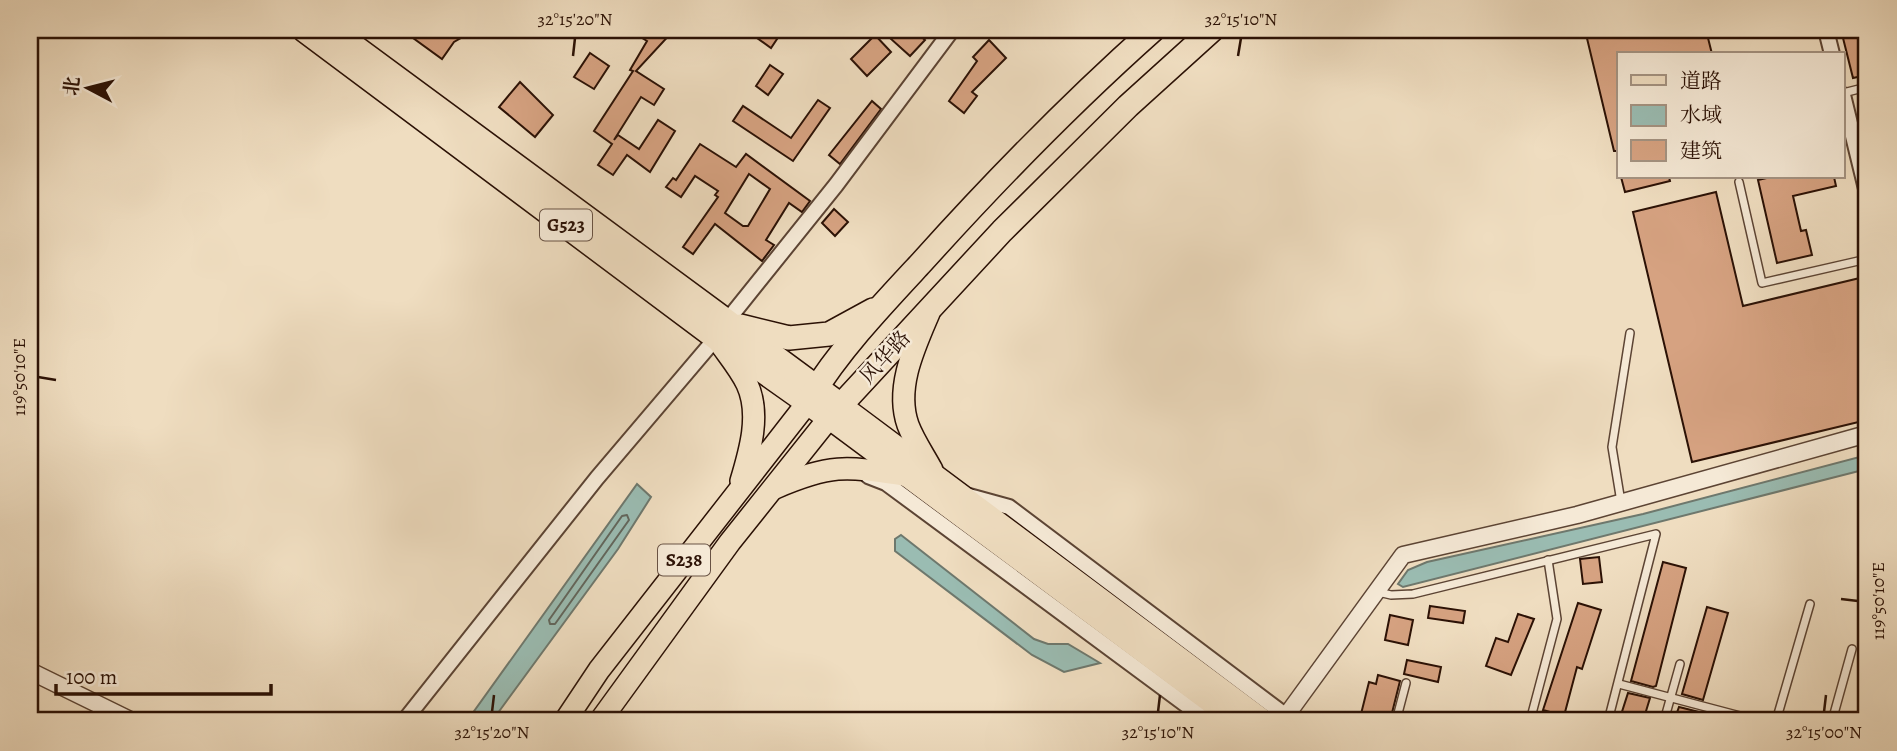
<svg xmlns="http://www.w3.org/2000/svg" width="1897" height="751" font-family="Alegreya,'Noto Serif SC',serif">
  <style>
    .water { fill: #9abcb2; stroke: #6e786d; stroke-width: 2 }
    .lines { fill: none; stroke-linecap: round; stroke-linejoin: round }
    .shore { stroke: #62665c; stroke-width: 2 }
    .building { fill: #d6a281; stroke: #2b1105; stroke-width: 2; fill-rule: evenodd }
    .service-casing { stroke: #5c4434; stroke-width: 10 }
    .minor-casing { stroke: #5c4434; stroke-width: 18 }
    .tertiary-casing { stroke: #5c4434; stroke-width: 19 }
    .primary-casing { stroke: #2b1105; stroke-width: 24 }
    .trunk-casing { stroke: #2b1105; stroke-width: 26 }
    .service { stroke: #f5e9d6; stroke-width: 7 }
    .minor { stroke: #f5e9d6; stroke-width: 14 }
    .tertiary { stroke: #f5e9d6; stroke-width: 16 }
    .primary { stroke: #efddc0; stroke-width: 21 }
    .trunk { stroke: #efddc0; stroke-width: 23 }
    .ticks { fill: none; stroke: #2b1105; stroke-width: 2.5 }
    .labels { text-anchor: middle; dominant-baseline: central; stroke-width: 5; stroke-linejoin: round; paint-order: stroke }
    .shield { fill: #f5e9d6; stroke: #685244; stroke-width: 2 }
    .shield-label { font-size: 19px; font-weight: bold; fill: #2b1105 }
    .street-label { font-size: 21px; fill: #2b1105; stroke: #f5e9d6 }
    .neatline { fill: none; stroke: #2b1105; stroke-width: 2.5 }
    .ticks-label { font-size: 18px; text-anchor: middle; fill: #2b1105 }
  </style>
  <rect width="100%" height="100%" fill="#efddc0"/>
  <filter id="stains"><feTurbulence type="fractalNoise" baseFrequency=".00286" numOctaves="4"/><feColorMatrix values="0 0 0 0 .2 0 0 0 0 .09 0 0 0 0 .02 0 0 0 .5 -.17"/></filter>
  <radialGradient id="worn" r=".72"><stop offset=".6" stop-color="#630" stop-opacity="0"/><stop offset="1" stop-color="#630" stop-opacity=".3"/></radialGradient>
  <g class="water">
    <path d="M1867,455V469L1403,587L1398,584L1408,570L1427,562L1643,514Z"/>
    <path d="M637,484L651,497L618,549L492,721H467Z"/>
    <path d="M901,535L1034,639L1048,644H1068L1100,663L1064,672L1032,655L895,551V539Z"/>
  </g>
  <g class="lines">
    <path class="shore" d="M622,516L627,515L629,520L555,624H550L549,620Z"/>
  </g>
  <g class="building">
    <path d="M402,30H475L454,42L442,59Z"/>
    <path d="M629,30H674L636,71L664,89L654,105L641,97L614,140L618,135L639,149L658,120L675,131L650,172L627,155L613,175L598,165L612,144L594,131L633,71L630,70L647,41Z"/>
    <path d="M763,30H783L771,48L757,38Z"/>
    <path d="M898,30H914L925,40L910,56L891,39Z"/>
    <path d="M1585,30H1706L1712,54H1619V151H1614Z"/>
    <path d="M1841,30H1867V75L1853,78Z"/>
    <path d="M875,35L891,52L867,76L851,59Z"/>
    <path d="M989,40L1006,58L972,92L977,96L964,113L949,101L977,61L973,57Z"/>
    <path d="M590,53L609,66L594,89L574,77Z"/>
    <path d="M770,65L783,74L768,95L756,86Z"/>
    <path d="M520,82L553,115L535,137L499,107Z"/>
    <path d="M818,100L830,108L793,161L733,121L743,106L791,138Z"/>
    <path d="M872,101L881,109L840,164L829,155Z"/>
    <path d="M700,144L736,167L746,154L810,201L802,212L789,203L766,240L774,245L762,261L715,224L693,254L683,247L718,197L715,195L718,191L695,176L681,197L666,187L673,178L676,180ZM749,174L770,189L748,226H743L725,213Z"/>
    <path d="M1621,177H1669L1670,181L1625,192Z"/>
    <path d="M1771,177H1834L1836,186L1793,196L1801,231L1806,230L1812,255L1777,263L1758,180Z"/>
    <path d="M1716,192L1743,306L1864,277L1867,289V420L1692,462L1633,212Z"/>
    <path d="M834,209L848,222L835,236L822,223Z"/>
    <path d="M1599,557L1602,582L1583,584L1580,559Z"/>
    <path d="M1663,562L1686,568L1656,686L1653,687L1631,681Z"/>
    <path d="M1578,603L1601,610L1582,669L1577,667L1564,716L1543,710Z"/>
    <path d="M1430,606L1465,611L1463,623L1428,618Z"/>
    <path d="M1707,607L1728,613L1703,700L1682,694Z"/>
    <path d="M1518,614L1534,619L1511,675L1486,666L1496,638L1508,642Z"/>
    <path d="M1390,615L1413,620L1408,645L1385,640Z"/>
    <path d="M1407,660L1441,667L1438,682L1404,674Z"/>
    <path d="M1378,675L1400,681L1390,721L1360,718L1369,682L1376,684Z"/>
    <path d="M1628,693L1650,698L1643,721L1620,718Z"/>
    <path d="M1679,707L1699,712L1696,721H1674Z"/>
  </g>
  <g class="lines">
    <defs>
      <g id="service">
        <path d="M1843,93L1867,87"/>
        <path d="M1739,182L1762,283L1867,259"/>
        <path d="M1621,502L1612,447L1630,333"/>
        <path d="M1378,592L1391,595L1413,594L1656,534L1608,721"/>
        <path d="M1619,684L1759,721"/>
        <path d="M1396,721L1406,683"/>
        <path d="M1530,721L1557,619L1548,560"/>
        <path d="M1664,721L1680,664"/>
        <path d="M1776,721L1810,604"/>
        <path d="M1832,721L1852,649"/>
      </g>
      <g id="minor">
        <path d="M1826,30L1832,54"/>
        <path d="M1843,95L1867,193"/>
        <path d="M726,322L836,185L952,30"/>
        <path d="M868,476L886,483L1208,721"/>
        <path d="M969,496L1009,507L1293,721"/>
        <path d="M404,721L597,478L716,338"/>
      </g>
      <g id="tertiary">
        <path d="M30,671L132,721"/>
        <path d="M1285,721L1286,716L1403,555L1577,515L1867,434"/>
      </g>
      <g id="primary">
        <path d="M929,313C914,348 895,388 908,425C914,441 924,455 932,470"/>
        <path d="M719,342C728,355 740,369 747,384C761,414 750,451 741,481"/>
        <path d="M842,406L1264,721"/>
        <path d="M775,488C831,464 844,466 903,475"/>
        <path d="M565,721L599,670L808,402"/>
        <path d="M600,721L730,542L829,418L1236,721"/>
      </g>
      <g id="trunk">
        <path d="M304,30L716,338L829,418L1002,231L1128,106L1212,30"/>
        <path d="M332,30L842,406"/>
        <path d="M740,326L789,338L829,334L873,310"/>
        <path d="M810,398C840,349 882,305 921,263C994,182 1071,103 1153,30"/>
      </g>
    </defs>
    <use href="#service" class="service-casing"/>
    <use href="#minor" class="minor-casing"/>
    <use href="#tertiary" class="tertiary-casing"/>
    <use href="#primary" class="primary-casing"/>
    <use href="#trunk" class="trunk-casing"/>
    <use href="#service" class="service"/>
    <use href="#minor" class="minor"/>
    <use href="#tertiary" class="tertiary"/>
    <use href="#primary" class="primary"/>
    <use href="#trunk" class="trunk"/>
  </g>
  <path class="ticks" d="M573,56L575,38M1238,56L1241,38M38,377L56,380M1841,599L1858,601M492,712L494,695M1158,712L1160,695M1824,712L1826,695"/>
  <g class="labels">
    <g class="shield">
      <rect x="540" y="209.5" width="52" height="31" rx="5"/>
      <rect x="658" y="544.5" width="52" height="31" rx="5"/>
    </g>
    <g class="shield-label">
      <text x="566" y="225">G523</text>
      <text x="684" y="560">S238</text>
    </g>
    <g class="street-label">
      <text transform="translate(885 357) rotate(-48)">风华路</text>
    </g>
  </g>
  <rect width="1897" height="751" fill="none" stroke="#efddc0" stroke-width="77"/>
  <rect x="1617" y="52" width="228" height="126" fill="#f5e9d6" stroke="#a49382" stroke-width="2"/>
  <rect x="1631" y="75" width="35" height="10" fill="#efddc0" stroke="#a49382" stroke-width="2"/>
  <text x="1680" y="88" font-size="21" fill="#2b1105">道路</text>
  <rect x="1631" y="105" width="35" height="21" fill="#9abcb2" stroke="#a49382" stroke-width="2"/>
  <text x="1680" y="122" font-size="21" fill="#2b1105">水域</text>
  <rect x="1631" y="140" width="35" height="21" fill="#d6a281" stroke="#a49382" stroke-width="2"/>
  <text x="1680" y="158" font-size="21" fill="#2b1105">建筑</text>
  <g transform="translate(88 88) rotate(277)" stroke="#f5e9d6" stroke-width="5" paint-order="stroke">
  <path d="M0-5L12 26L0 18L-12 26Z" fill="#2b1105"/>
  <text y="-10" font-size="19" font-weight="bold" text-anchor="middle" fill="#2b1105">北</text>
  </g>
  <path d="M56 684v10h215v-10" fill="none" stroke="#2b1105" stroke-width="3.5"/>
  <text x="66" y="684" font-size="21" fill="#2b1105" stroke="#f5e9d6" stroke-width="5" paint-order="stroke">100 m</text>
  <rect x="38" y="38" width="1820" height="674" class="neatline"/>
  <g class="ticks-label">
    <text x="575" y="25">32°15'20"N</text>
    <text x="1241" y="25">32°15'10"N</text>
    <text transform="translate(19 377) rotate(-90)" y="6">119°50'10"E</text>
    <text transform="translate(1878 601) rotate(-90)" y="6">119°50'10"E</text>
    <text x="492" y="738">32°15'20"N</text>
    <text x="1158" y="738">32°15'10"N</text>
    <text x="1824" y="738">32°15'00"N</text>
  </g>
  <rect width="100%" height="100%" filter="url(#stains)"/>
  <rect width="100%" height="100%" fill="url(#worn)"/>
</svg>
